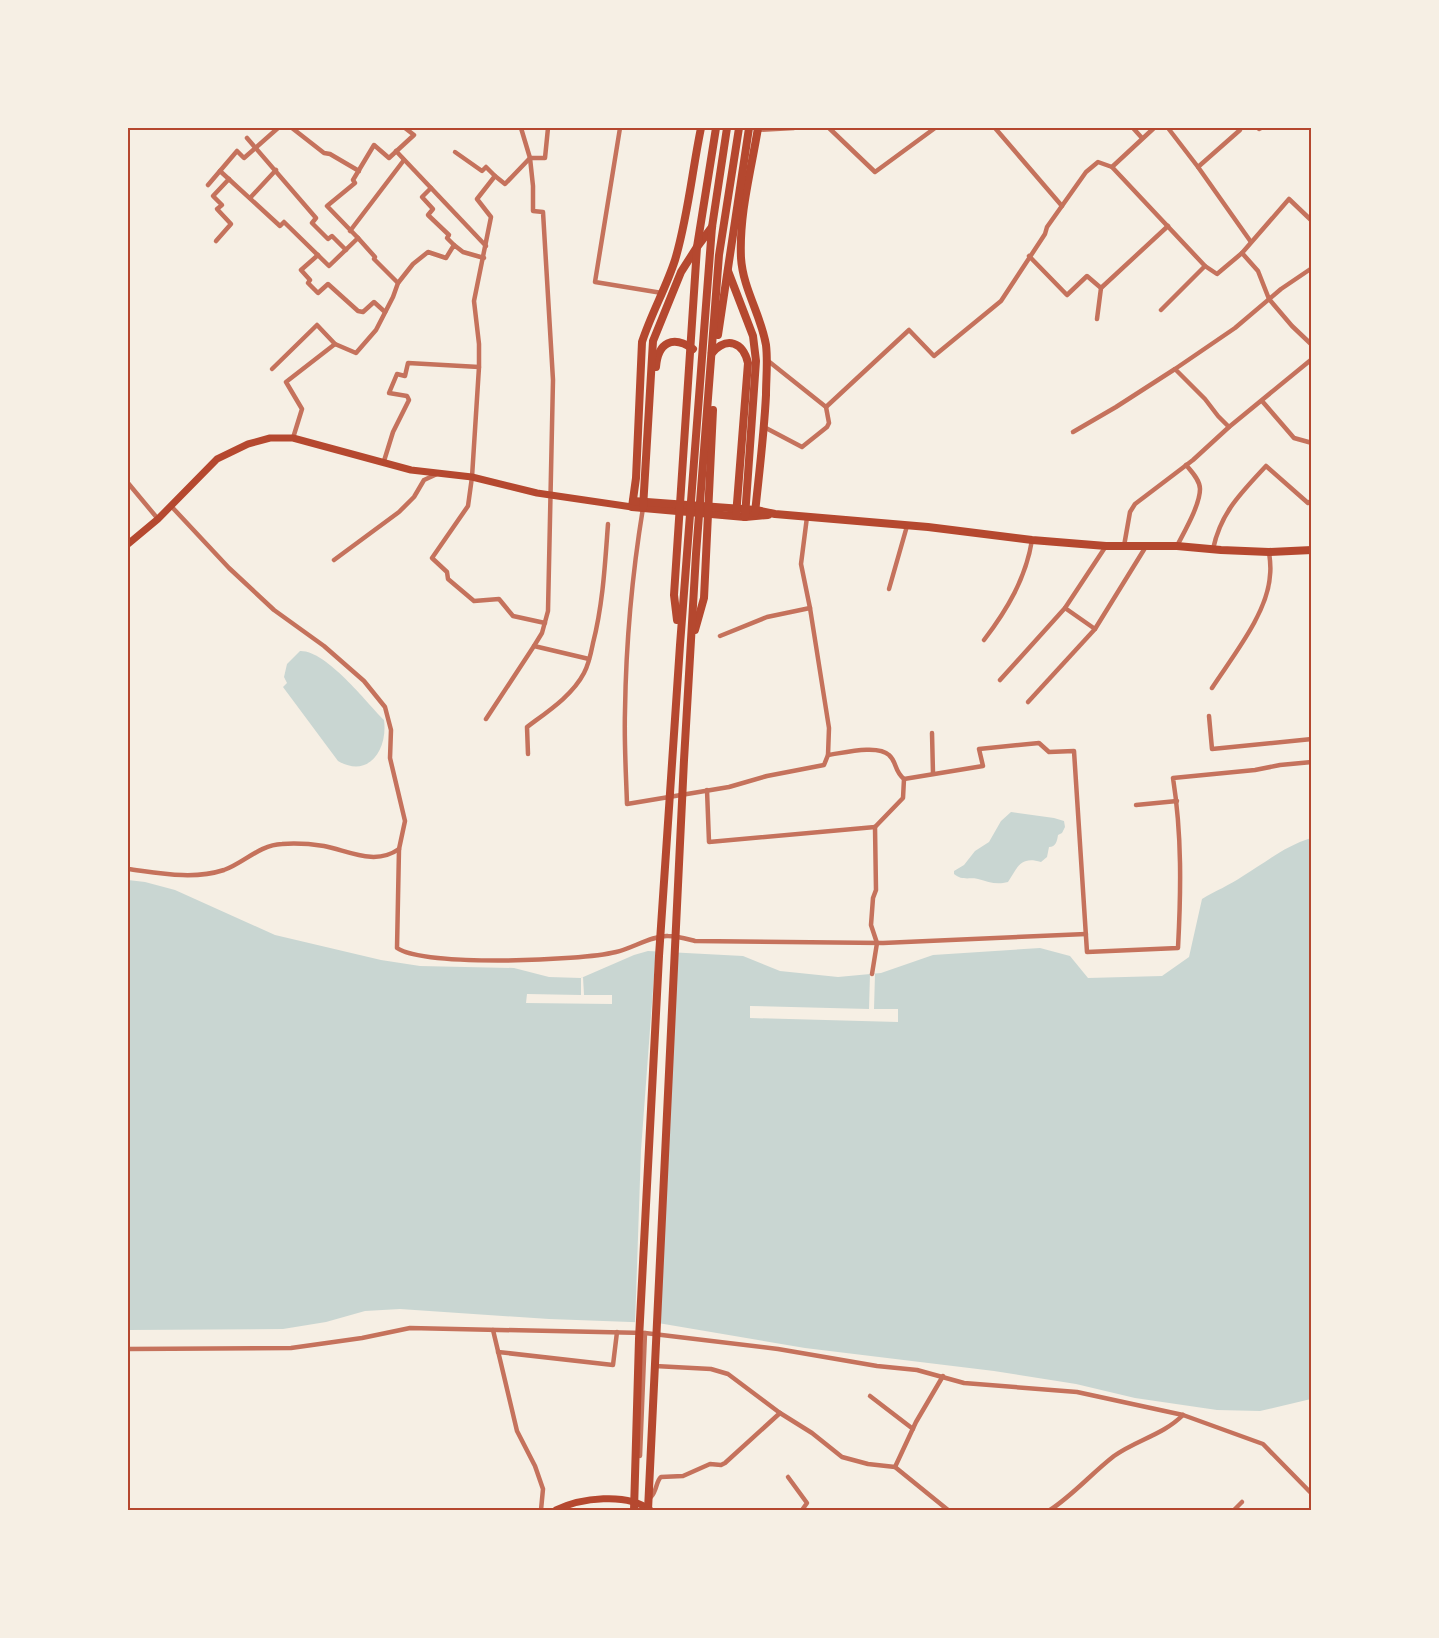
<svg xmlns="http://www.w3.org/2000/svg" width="1439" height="1638" font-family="'Source Sans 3',sans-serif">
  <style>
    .water { fill: #c9d6d2 }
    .pier { fill: #f6efe4 }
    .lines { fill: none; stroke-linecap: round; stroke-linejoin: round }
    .minor { stroke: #c5725c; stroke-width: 4.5 }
    .secondary { stroke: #b5482f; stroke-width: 7 }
    .trunk { stroke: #b5482f; stroke-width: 8 }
    .motorway { stroke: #b5482f; stroke-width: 8 }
    .neatline { fill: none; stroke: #b5482f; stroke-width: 2 }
  </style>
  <rect width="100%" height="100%" fill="#f6efe4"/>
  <g class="water">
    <path d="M300,651C326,650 366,702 384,720C388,749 369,779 338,761L283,687L287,683L284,677L287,664Z"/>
    <path d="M1011,812L1054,818L1064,821L1065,827L1062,833L1058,835C1057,841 1056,847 1049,847L1047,857L1041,862C1020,856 1018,867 1008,882C996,885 989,882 978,879C969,877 962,881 954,874V871L964,865L975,851L989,842L1001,821Z"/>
    <path d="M1311,838V1399L1260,1411L1217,1410L1135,1398L1076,1384L994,1371L805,1348L658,1323L549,1319L400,1309L365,1311L326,1322L283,1329L128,1330V880L145,882L175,890L275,935L381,960L420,966L514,968L549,977L581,978L634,955L648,951L743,956L780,971L838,977L881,973L933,955L1040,948L1070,956L1088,978L1162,976L1189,957L1202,899C1215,891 1230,885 1243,876C1266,862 1285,846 1311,838Z"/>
  </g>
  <g class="pier">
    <path d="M656,949L675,950L654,1325H635L641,1150Z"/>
    <path d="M870,974H875L874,1009H898V1022L750,1018V1006L869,1009Z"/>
    <path d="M583,977L584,995H612V1004L526,1003L527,994L581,995V978Z"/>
  </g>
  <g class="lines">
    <g class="minor">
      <path d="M292,128L324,153L330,154L359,171"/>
      <path d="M620,128L595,282L662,293"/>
      <path d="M829,128L875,172L935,128"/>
      <path d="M995,128L1062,206"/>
      <path d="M1133,128L1142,138"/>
      <path d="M1154,128L1112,167L1205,266L1161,310"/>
      <path d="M1168,128L1198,167L1240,130L1239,128"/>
      <path d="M1258,128L1259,129L1261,128"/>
      <path d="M757,130L794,128"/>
      <path d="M247,138L316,218L312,223L328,239L332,236L346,250"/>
      <path d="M396,151L486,246"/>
      <path d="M455,152L482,171L486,167L495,176"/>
      <path d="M1198,167L1251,242"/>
      <path d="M220,171L280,226L284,222L329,266L358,238L327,206L355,183L353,180L374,145L389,158L414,135L405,128"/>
      <path d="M208,185L237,151L244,158L278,128"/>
      <path d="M431,188L422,197L433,209L428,215L449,235L447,238L454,245"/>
      <path d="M250,198L276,170"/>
      <path d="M350,231L404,160"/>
      <path d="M358,238L375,257L374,259L398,283"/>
      <path d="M216,241L231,224L217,209L222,205L213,196L229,179"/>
      <path d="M1242,253L1258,271L1269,299L1292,326L1312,345"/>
      <path d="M318,255L301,270L310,280L308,283L318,293L328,284L358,311L363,312L374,302L385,312"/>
      <path d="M1029,256L1067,295L1087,276L1101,288L1097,319"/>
      <path d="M1205,266L1217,274L1242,253L1289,199L1312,221"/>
      <path d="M1101,288L1168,226"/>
      <path d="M767,360L826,407L909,330L934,356L1001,301L1045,234L1047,227L1086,172L1098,162L1112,167"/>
      <path d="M272,369L317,325L335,344"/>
      <path d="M1262,401L1294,438L1312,443"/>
      <path d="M764,427L802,447L827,427L829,423L826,407"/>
      <path d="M1229,427L1218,416L1205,399L1175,369L1235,328L1281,289L1312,268"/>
      <path d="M1073,432L1116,407L1175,369"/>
      <path d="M293,438L302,409L286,382L335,344L356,353L376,330L393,297L398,283L413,264L428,252L446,258L454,245L463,252L484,258"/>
      <path d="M384,461L393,432L409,400L407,396L389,393L397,374L405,376L408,363L479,367"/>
      <path d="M128,483L158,519"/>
      <path d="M171,506L229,568L274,610L324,646L364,681L385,707L391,730L390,758L405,821L399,849L397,948C425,967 580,961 616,952C631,949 653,935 668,936C677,936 687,939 695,941L883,943L1086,934"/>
      <path d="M643,508C632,575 626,643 625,711C624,742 626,773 627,804L729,787L767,776L824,765L828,755L829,728L810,608L801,564L807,517"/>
      <path d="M1124,546L1130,512L1135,504L1193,460L1229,427L1312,359"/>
      <path d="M1177,546C1184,532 1200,505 1200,489C1200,480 1191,471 1186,465"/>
      <path d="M1213,549C1221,512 1241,493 1266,466L1308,503L1312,500"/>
      <path d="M334,560L399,512L414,497L424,480L437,474"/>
      <path d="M889,589L907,526"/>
      <path d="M1065,608L1095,629L1145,548"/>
      <path d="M545,623L513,616L499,599L474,601L448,579L447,572L432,558L468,506L472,477L479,367V344L474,301L491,217L477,199L495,176L505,184L530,158H545L548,128"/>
      <path d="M720,636L767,617L810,608"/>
      <path d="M984,640C1007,610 1026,578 1032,540"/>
      <path d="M534,646L589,659"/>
      <path d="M1000,680L1065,608L1106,546"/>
      <path d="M1212,688C1232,657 1268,613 1270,575C1271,568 1270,559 1269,552"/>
      <path d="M1028,702L1095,629"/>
      <path d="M1209,716L1212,749L1312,739"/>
      <path d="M486,719L534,646L542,633L548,611L553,380L543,212L533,211V186L530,158L521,128"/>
      <path d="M932,733L933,773"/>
      <path d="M528,754L527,727C547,712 572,696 584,673C589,664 591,653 593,643C603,604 605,564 608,524"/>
      <path d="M828,755C843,753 878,744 889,755C897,762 894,771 904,779L983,766L979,749L1039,743L1049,752L1074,751L1087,952L1178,948C1181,891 1182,835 1173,778L1255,770L1280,765L1312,762"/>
      <path d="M707,790L709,842L875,827L876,890L873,898L871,925L877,943L872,974"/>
      <path d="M1136,805L1177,801"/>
      <path d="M875,827L903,798L904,779"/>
      <path d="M128,869C159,873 193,880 224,870C244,863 259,845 282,844C295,843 311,844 324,846C349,851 375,866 399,849"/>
      <path d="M493,1330L517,1431L535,1466L543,1489L541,1510"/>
      <path d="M128,1349L291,1348L362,1338L410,1328L645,1333L778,1349L877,1366L917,1370L964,1383L1077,1392L1183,1415L1263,1444L1312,1494"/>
      <path d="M498,1352L613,1365L617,1332"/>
      <path d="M655,1366L711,1369L728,1374L780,1413L812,1433L842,1457L868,1464L895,1467L948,1510"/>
      <path d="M870,1396L913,1429"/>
      <path d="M640,1456L645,1333"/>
      <path d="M895,1467L916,1422L943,1376"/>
      <path d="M788,1477L807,1503L802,1510"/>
      <path d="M651,1497C657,1491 656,1481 661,1477L683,1476L710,1464L721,1465L725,1463L780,1413"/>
      <path d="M1050,1510C1073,1495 1092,1473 1114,1456C1136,1440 1163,1435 1183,1415"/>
      <path d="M1234,1510L1242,1502"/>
    </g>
    <g class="secondary">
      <path d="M128,544L158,519L217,459L248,444L270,438H293L411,470L472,477L537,493L632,507"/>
      <path d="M556,1510C580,1498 627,1492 650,1510"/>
    </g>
    <g class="trunk">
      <path d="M701,128C692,171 688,217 675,260C666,288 651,314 642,342L636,478L632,507L745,517L768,515"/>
      <path d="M633,501L756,510L775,514L928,527L1032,540L1106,546H1177L1221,550L1269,552L1312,550"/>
      <path d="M755,513C759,474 764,435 766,395C766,379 768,362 766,345C761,315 743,289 741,258C739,214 751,171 758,128"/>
    </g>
    <g class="motorway">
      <path d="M728,271L753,336L756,361L745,517"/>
      <path d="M718,335L749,128"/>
      <path d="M712,353C727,336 743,342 748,363L736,516"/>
      <path d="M656,367C658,342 673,335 693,349"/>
      <path d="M643,508L653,341L681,272L697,247L712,227"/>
      <path d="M677,620L674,595L697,247L716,128"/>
      <path d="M695,630L704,598L713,410"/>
      <path d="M634,1510L639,1339L659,956L680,645L712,227L727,128"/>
      <path d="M648,1510L684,760L696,554L719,255L739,128"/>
    </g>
  </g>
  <rect width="1439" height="1638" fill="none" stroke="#f6efe4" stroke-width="258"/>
  <rect x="129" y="129" width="1181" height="1380" class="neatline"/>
</svg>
